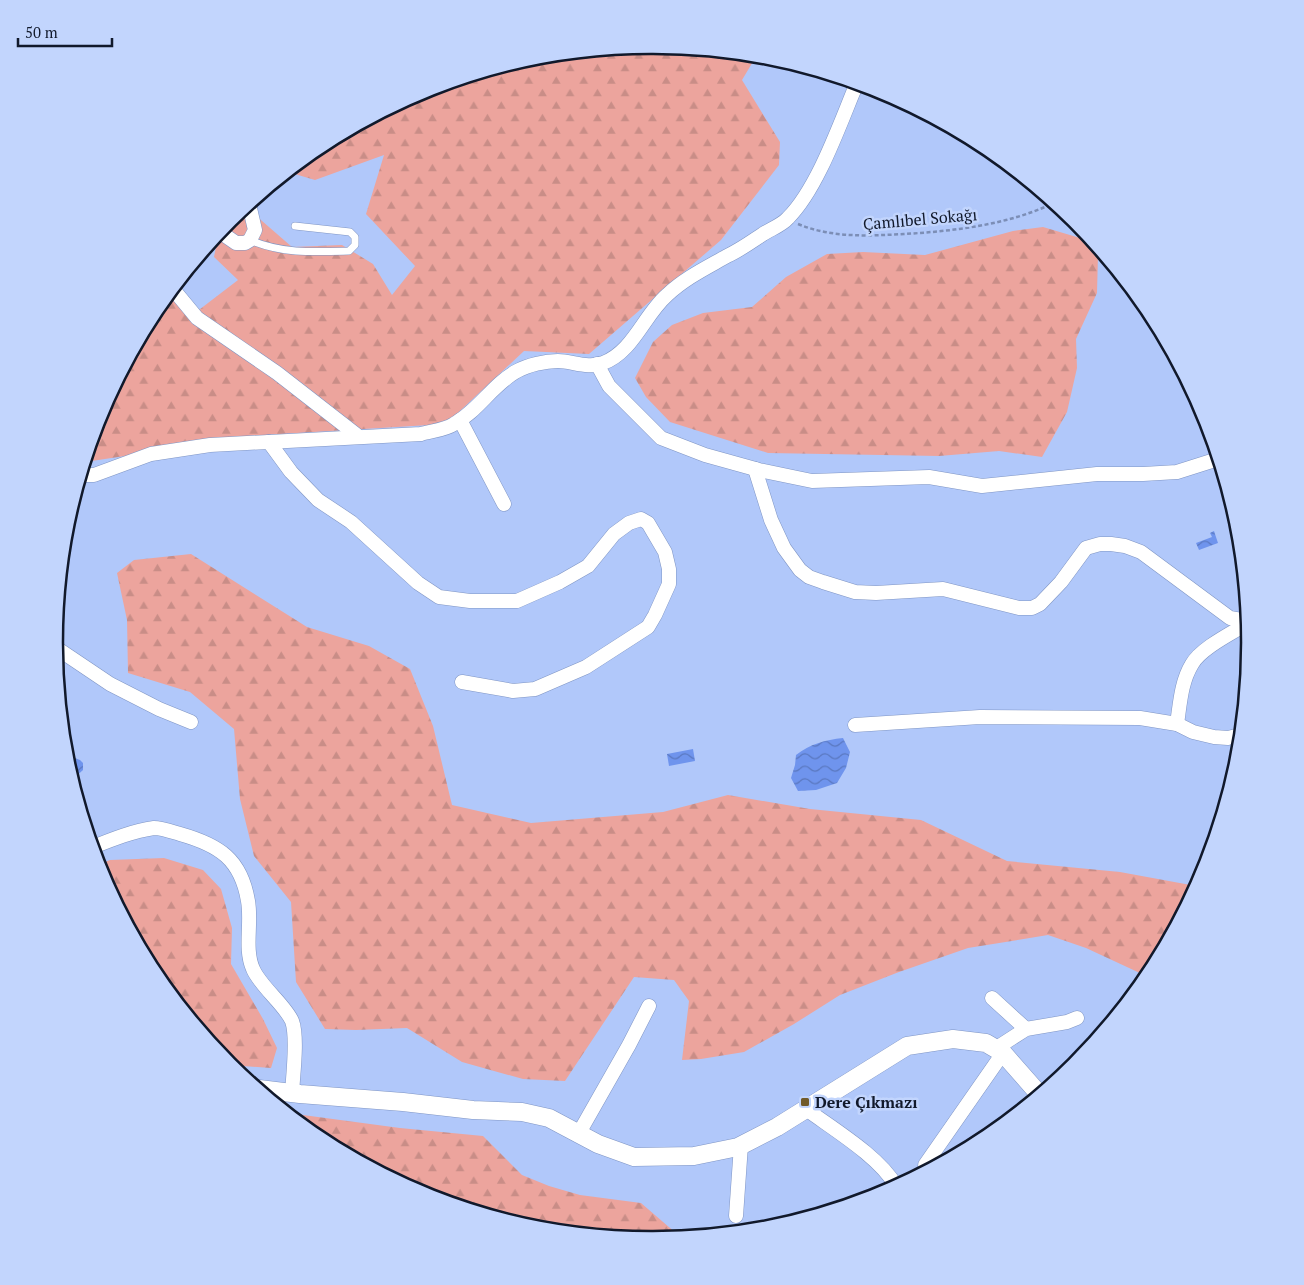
<svg xmlns="http://www.w3.org/2000/svg" width="1304" height="1285" font-family="'PT Serif',serif">
  <style>
    .forest { fill: url(#forest-firs) }
    .water { fill: url(#water-waves) }
    .lines { fill: none; stroke-linecap: round; stroke-linejoin: round }
    .service-casing { stroke: #7f95c4; stroke-width: 8 }
    .minor-casing { stroke: #7f95c4; stroke-width: 15 }
    .tertiary-casing { stroke: #7f95c4; stroke-width: 19 }
    .path { stroke: #7c8eb6; stroke-width: 2.5; stroke-dasharray: 4 2.5; stroke-linecap: butt }
    .service { stroke: #fff; stroke-width: 7 }
    .minor { stroke: #fff; stroke-width: 14 }
    .tertiary { stroke: #fff; stroke-width: 18 }
    .poi-dot { fill: #705a2a; stroke: #c2d5fd; stroke-width: 2 }
    .labels { text-anchor: middle; dominant-baseline: central; stroke-width: 5; stroke-linejoin: round; paint-order: stroke }
    .street-label { font-size: 16px; fill: #11192b; stroke: #c2d5fd }
    .poi-label { font-size: 16px; font-weight: bold; fill: #11192b; stroke: #c2d5fd; text-anchor: start }
    .rim { fill: none; stroke: #11192b; stroke-width: 2.5 }
  </style>
  <defs>
    <pattern id="forest-firs" width="22" height="20" patternUnits="userSpaceOnUse" patternTransform="scale(1.25)"><rect width="22" height="20" fill="#eca49d"/><path d="M5 1l3.5 6h-7zM16 11l3.5 6h-7z" fill="#c98d87"/></pattern>
    <pattern id="water-waves" width="16" height="10" patternUnits="userSpaceOnUse" patternTransform="scale(1.25)"><rect width="16" height="10" fill="#6f94ed"/><path d="M0 5q4-4 8 0t8 0" fill="none" stroke="#5a78c0"/></pattern>
  </defs>
  <rect width="100%" height="100%" fill="#b1c8fa"/>
  <g class="forest">
    <path d="M652,45L757,55L742,80L780,142L779,165L721,240L589,354L524,351L446,424L264,435L85,462L100,414L155,310L173,289L191,316L238,280L214,257L219,232L230,220L246,207L292,247L342,245L373,264L392,295L415,266L366,214L384,155L315,180L288,172L320,146L424,90L536,56Z"/>
    <path d="M1043,227L1080,238L1098,255L1097,293L1076,339L1077,368L1067,412L1042,457L999,451L939,456L768,453L670,422L646,397L635,378L653,342L672,325L703,313L752,307L786,277L827,254L863,252L925,255L1013,231Z"/>
    <path d="M191,554L307,627L369,646L410,669L433,726L452,805L531,823L663,812L728,795L810,809L921,820L1007,861L1120,872L1196,886L1145,979L1142,974L1086,948L1048,935L968,948L899,972L840,995L794,1024L744,1052L701,1059L682,1060L689,1001L674,980L634,977L565,1081L523,1079L462,1062L407,1028L356,1030L325,1029L296,982L291,902L254,856L240,799L234,729L190,692L128,673L127,620L117,573L134,560Z"/>
    <path d="M164,858L203,870L221,889L232,928L231,964L263,1019L277,1048L271,1068L229,1065L155,974L98,865L110,860Z"/>
    <path d="M288,1113L400,1128L483,1136L522,1175L549,1186L580,1195L641,1203L677,1234L683,1237L652,1240L535,1228L423,1194L320,1139Z"/>
  </g>
  <g class="water">
    <path d="M1214,531L1218,543L1199,550L1196,543L1212,537L1210,533Z"/>
    <path d="M843,738L850,752L846,768L837,783L816,790L798,791L791,778L795,765L796,755C810,744 825,740 843,738Z"/>
    <path d="M693,749L695,761L669,766L667,754Z"/>
    <path d="M72,757L80,760L83,763V770L72,780L67,762Z"/>
  </g>
  <g class="lines">
    <defs>
      <path id="service" d="M250,240C282,254 315,252 349,251L355,245V237L350,232L295,226"/>
      <g id="minor">
        <path d="M220,232L236,243H245L250,240L255,230L249,204"/>
        <path d="M173,289L197,318L277,373L358,436"/>
        <path d="M597,364L609,386L661,438L705,455L759,470L812,481L929,477L982,486L1097,474H1143L1177,472L1218,459"/>
        <path d="M460,420L504,504"/>
        <path d="M269,442L291,472L318,500L351,522L418,583L439,597L470,601H517L560,582L588,566L614,534L629,523L641,519L648,523L665,552L669,569V584L655,615L648,627L586,667L535,689L513,691L462,682"/>
        <path d="M755,469L771,520L784,548L800,570L809,577L823,582L855,592L876,593L943,589L1019,608H1032L1040,604L1061,582L1086,548L1100,544H1111L1125,546L1141,552L1230,618L1247,621"/>
        <path d="M81,475H94L151,454L210,445L421,434C431,431 445,430 454,424C478,411 493,384 517,371C528,365 545,361 558,361C572,361 588,369 603,363C633,352 644,315 667,295C685,278 706,268 727,256C740,250 751,242 763,234C771,229 782,225 788,218C818,188 840,123 857,83"/>
        <path d="M55,647L110,684L159,709L191,722"/>
        <path d="M1177,724C1180,704 1181,682 1192,664C1201,648 1232,633 1248,623"/>
        <path d="M855,725L980,717L1140,718L1177,724L1193,732L1214,737L1228,738L1240,735"/>
        <path d="M93,847C113,839 133,831 154,828C162,828 173,832 180,834C219,845 241,859 248,901C252,923 244,949 253,969C260,986 285,1005 292,1021C298,1037 293,1075 292,1093"/>
        <path d="M992,998L1026,1029"/>
        <path d="M995,1049L1026,1029L1067,1022L1077,1018"/>
        <path d="M806,1109C833,1129 880,1157 896,1186"/>
        <path d="M579,1133L629,1045L649,1006"/>
        <path d="M925,1165L1003,1053"/>
        <path d="M736,1216L741,1145"/>
      </g>
      <path id="tertiary" d="M259,1089L300,1094L403,1102L473,1110L522,1112L549,1118L598,1144L634,1157L694,1156L738,1147L777,1127L907,1046L953,1039L986,1043L1003,1053L1039,1094"/>
    </defs>
    <use href="#service" class="service-casing"/>
    <use href="#minor" class="minor-casing"/>
    <use href="#tertiary" class="tertiary-casing"/>
    <path class="path" d="M798,224C832,238 868,236 904,234C955,231 1007,225 1054,203"/>
    <use href="#service" class="service"/>
    <use href="#minor" class="minor"/>
    <use href="#tertiary" class="tertiary"/>
  </g>
  <rect class="poi-dot" x="800" y="1097" width="10" height="10" rx="2.5"/>
  <g class="labels">
    <g class="street-label">
      <text transform="translate(920 219) rotate(-5)">Çamlıbel Sokağı</text>
    </g>
    <g class="poi-label">
      <text x="815" y="1102">Dere Çıkmazı</text>
    </g>
  </g>
  <path d="M0 0H1304V1285H0ZM651 54H653A588 588 0 0 1 1241 642V643A588 588 0 0 1 653 1231H651A588 588 0 0 1 63 643V642A588 588 0 0 1 651 54Z" fill="#c2d5fd" fill-rule="evenodd"/>
  <path class="rim" d="M651 54H653A588 588 0 0 1 1241 642V643A588 588 0 0 1 653 1231H651A588 588 0 0 1 63 643V642A588 588 0 0 1 651 54Z"/>
  <path d="M18 38v8h94v-8" fill="none" stroke="#11192b" stroke-width="2.5"/>
  <text x="25" y="38" font-size="15" fill="#11192b" stroke="#c2d5fd" stroke-width="4" paint-order="stroke">50 m</text>
</svg>
